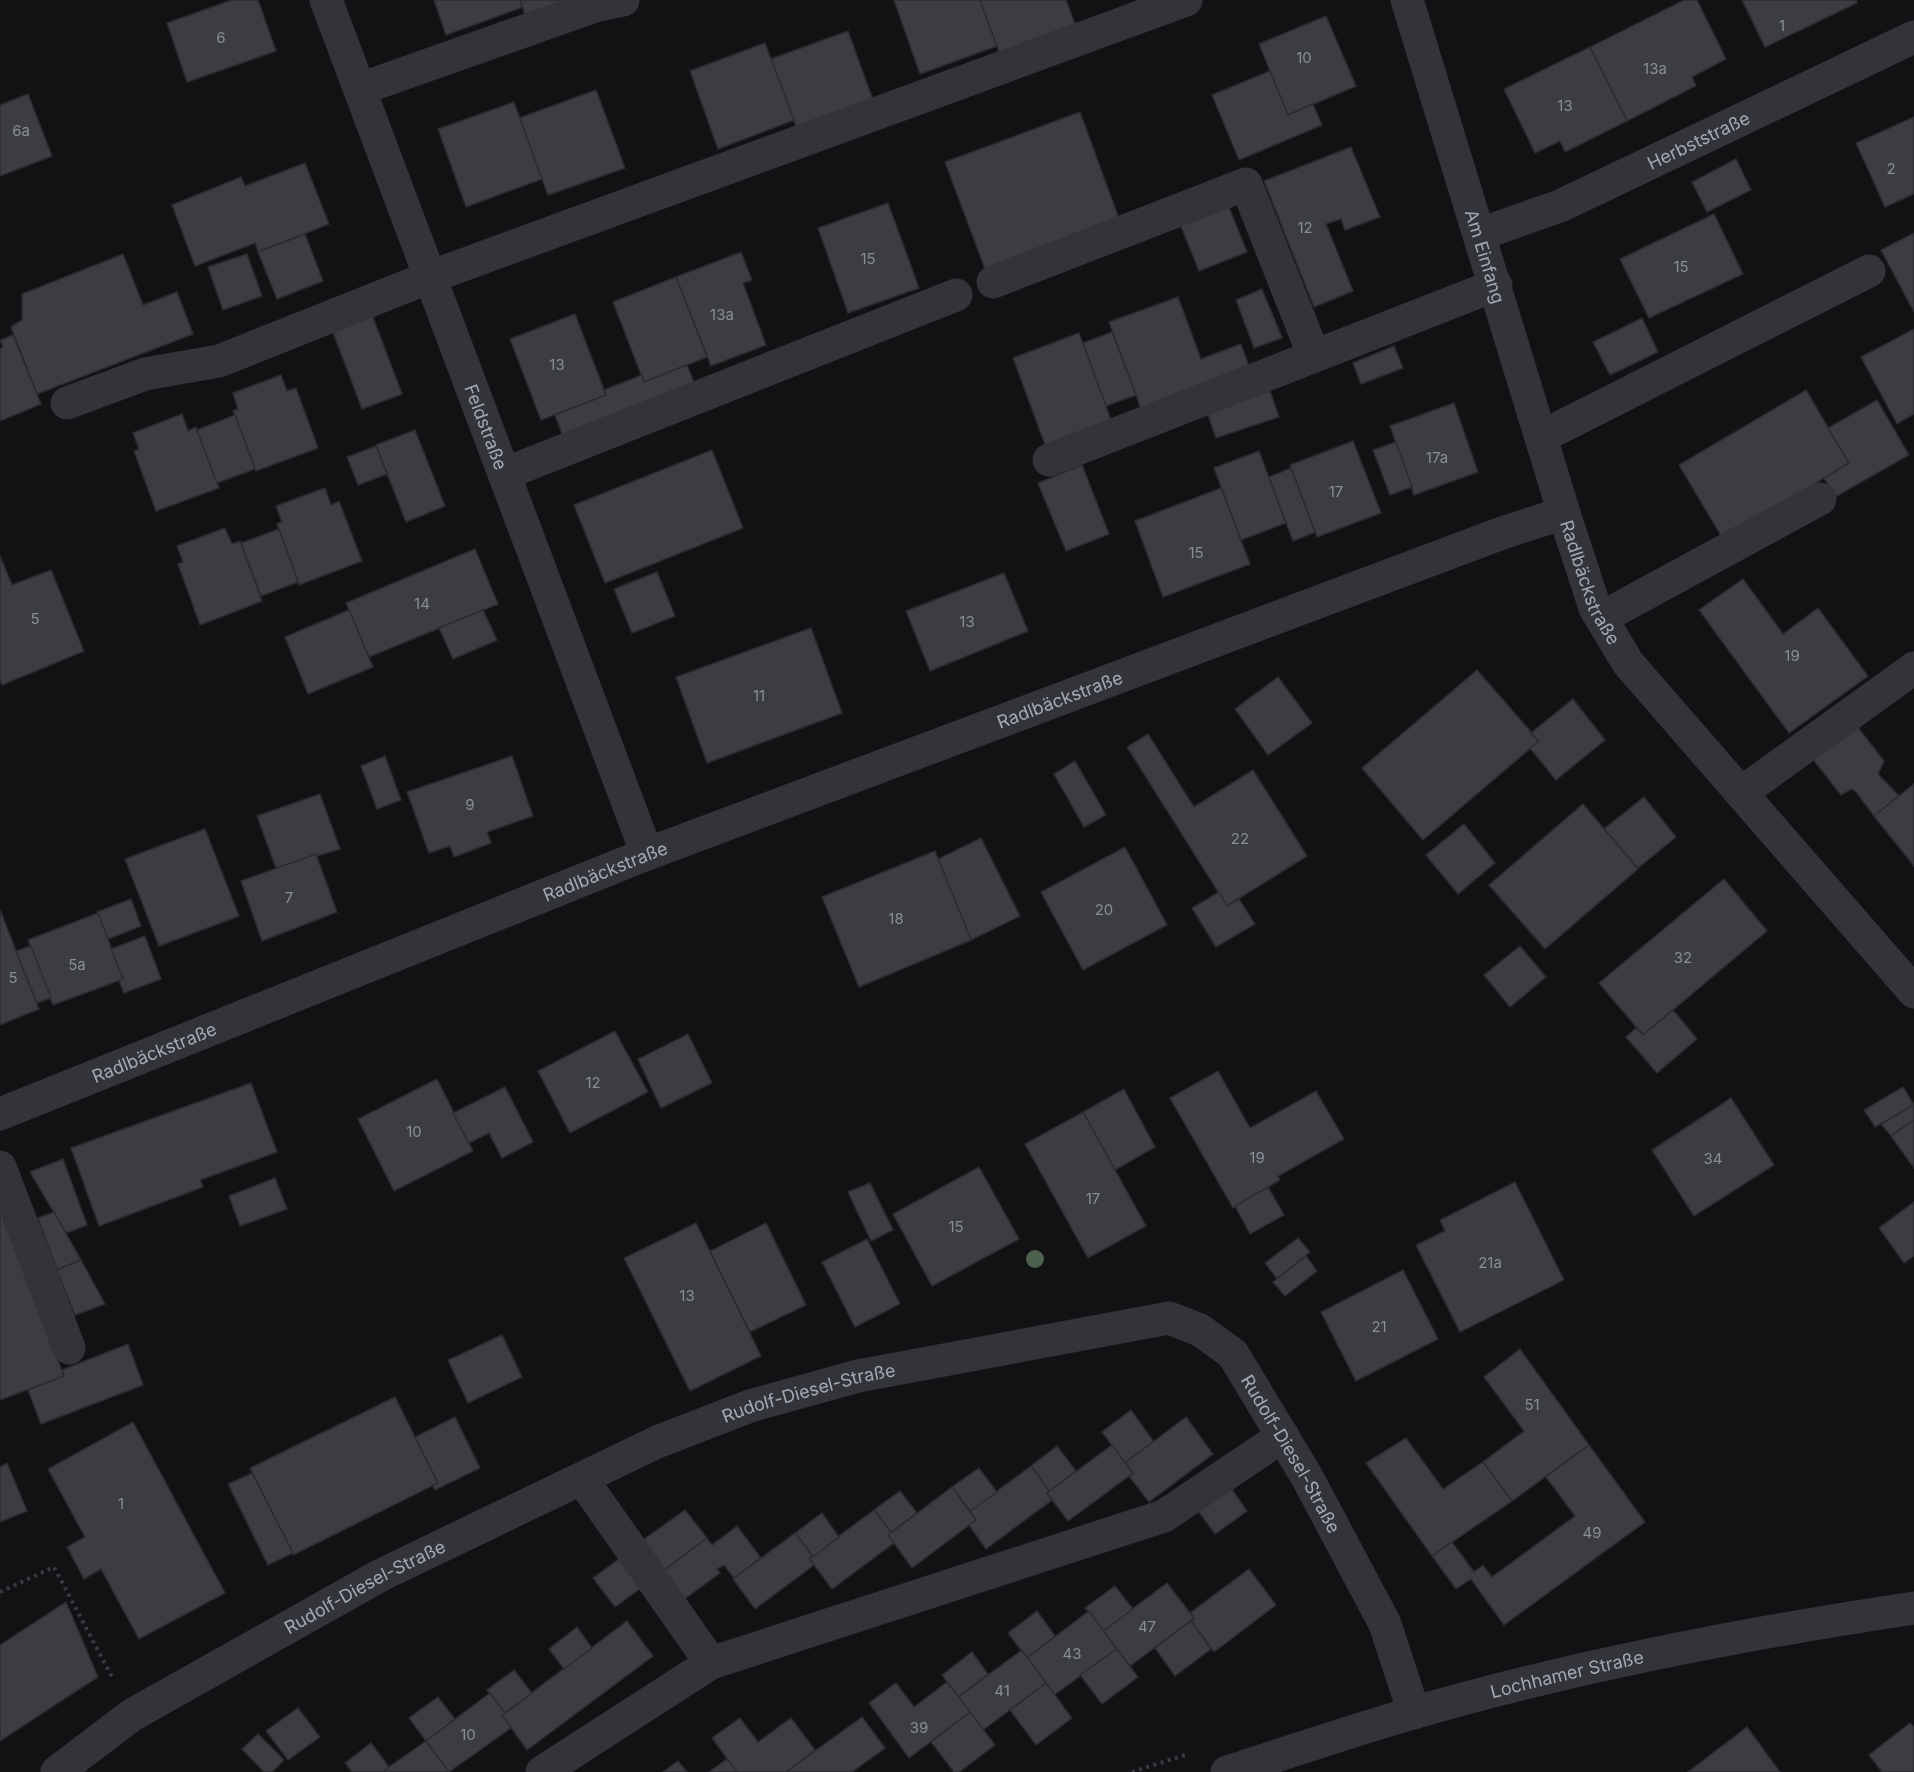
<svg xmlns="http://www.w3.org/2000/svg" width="1914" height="1772" font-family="Inter,sans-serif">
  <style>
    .building { fill: #3c3d41; stroke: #2c2c30; stroke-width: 1.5 }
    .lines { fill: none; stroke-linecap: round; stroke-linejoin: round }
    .path { stroke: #393b40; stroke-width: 4; stroke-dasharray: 3 4.5; stroke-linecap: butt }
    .minor { stroke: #333439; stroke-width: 33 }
    .tree { fill: #4b604d }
    .labels { text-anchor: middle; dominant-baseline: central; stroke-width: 4.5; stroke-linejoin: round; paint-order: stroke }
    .number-label { font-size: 15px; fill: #898e98 }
    .street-label { font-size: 18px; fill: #a3a9b5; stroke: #0d0d0f }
  </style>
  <rect width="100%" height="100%" fill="#121214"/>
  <g class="building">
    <path d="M232,0H258L276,51L187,82L167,23Z"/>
    <path d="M434,0H520L523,7L446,35Z"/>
    <path d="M520,0H592L528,23Z"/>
    <path d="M894,0H980L997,46L920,74Z"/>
    <path d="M980,0H1066L1079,34L1003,63Z"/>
    <path d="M1684,0H1697L1726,59L1692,77L1696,86L1627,121L1590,47Z"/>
    <path d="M1742,0H1856L1857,3L1765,47Z"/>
    <path d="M1326,16L1356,86L1288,115L1259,44Z"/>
    <path d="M848,31L876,108L800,137L771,59Z"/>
    <path d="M765,43L794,120L718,149L690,71Z"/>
    <path d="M1590,47L1627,121L1565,152L1560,141L1535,153L1504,89Z"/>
    <path d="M1270,71L1288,115L1313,104L1322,125L1239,160L1212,95Z"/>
    <path d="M596,90L625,168L548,195L519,118Z"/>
    <path d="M28,94L52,156L0,176V105Z"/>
    <path d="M514,102L542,179L466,207L438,129Z"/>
    <path d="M1080,112L1122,227L988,277L945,162Z"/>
    <path d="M1914,117V194L1885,207L1856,143Z"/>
    <path d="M1351,147L1380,217L1345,230L1341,219L1326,224L1353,291L1314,307L1264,181Z"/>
    <path d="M1736,159L1751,190L1707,212L1692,182Z"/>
    <path d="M305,163L329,224L258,252L255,243L195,266L172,205L241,177L245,186Z"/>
    <path d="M1226,200L1247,252L1199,271L1178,219Z"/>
    <path d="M888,203L919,288L848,313L818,228Z"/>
    <path d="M1714,214L1743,274L1649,318L1620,259Z"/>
    <path d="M1914,233V312L1881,250Z"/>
    <path d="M305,234L323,281L277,299L258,252Z"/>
    <path d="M741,252L752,280L743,283L766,345L711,366L676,277Z"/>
    <path d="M123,254L143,305L177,292L193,334L37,394L11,327L22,320V294Z"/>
    <path d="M247,254L262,296L223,310L208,267Z"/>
    <path d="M676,277L707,357L644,382L613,302Z"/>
    <path d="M1262,289L1282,338L1254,348L1236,300Z"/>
    <path d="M1178,297L1201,359L1241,344L1251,372L1143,414L1109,322Z"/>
    <path d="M371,312L402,394L362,409L331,327Z"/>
    <path d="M575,314L606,395L541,420L510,339Z"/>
    <path d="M1642,318L1658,352L1610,375L1593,342Z"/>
    <path d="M1914,329V414L1897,424L1861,357Z"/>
    <path d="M1112,332L1136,395L1106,406L1083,343Z"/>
    <path d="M1079,333L1113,425L1047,450L1013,358Z"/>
    <path d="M13,335L41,404L0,421V348L3,347L0,340Z"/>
    <path d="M1394,346L1403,368L1361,384L1353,363Z"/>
    <path d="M687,365L696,387L564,439L555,415L606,395L604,390L642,375L644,382Z"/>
    <path d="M281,375L287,391L296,388L318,448L256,471L233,411L238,409L233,393Z"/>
    <path d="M1806,390L1849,463L1723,539L1679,465Z"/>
    <path d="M1270,391L1279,417L1216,438L1207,412Z"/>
    <path d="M1877,400L1909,455L1835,497L1824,478L1849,463L1828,428Z"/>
    <path d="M1454,403L1478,472L1414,495L1390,426Z"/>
    <path d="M182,414L188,431L196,427L219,488L156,511L134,451L139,449L133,433Z"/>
    <path d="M235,415L255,469L217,483L197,430Z"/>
    <path d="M415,430L445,506L406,522L376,445Z"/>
    <path d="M1353,441L1381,513L1317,537L1290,465Z"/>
    <path d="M1396,442L1412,487L1390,495L1373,450Z"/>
    <path d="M376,446L387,474L358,485L347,457Z"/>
    <path d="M712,450L743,528L605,583L574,505Z"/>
    <path d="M1259,451L1286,523L1241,540L1214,468Z"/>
    <path d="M1082,465L1109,534L1066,551L1038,483Z"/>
    <path d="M1291,468L1315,532L1293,541L1269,477Z"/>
    <path d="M325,488L331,505L339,501L362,561L299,585L277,524L282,522L276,506Z"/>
    <path d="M1221,488L1250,564L1163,597L1135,521Z"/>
    <path d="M225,528L232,544L240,541L262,601L200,625L178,564L183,562L177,546Z"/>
    <path d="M279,529L298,582L261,596L241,543Z"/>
    <path d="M475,549L498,604L369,657L346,603Z"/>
    <path d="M0,556L12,585L51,570L84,651L2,685L0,680Z"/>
    <path d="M657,572L675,616L632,633L614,589Z"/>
    <path d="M1004,573L1028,631L930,671L906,611Z"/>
    <path d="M1743,579L1783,634L1818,608L1868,676L1789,733L1699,610Z"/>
    <path d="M349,610L373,667L308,694L285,637Z"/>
    <path d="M483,610L497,640L453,659L439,628Z"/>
    <path d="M811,628L842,713L707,763L676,677Z"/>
    <path d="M1477,670L1539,741L1423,840L1362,768Z"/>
    <path d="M1278,677L1312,723L1268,755L1235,709Z"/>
    <path d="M1573,699L1605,740L1556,780L1530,748L1539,741L1531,733Z"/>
    <path d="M1856,725L1884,761L1878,774L1899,796L1874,816L1856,792L1852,789L1841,795L1812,758Z"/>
    <path d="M1148,734L1194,807L1253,770L1307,856L1227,906L1127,747Z"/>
    <path d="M385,756L401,800L377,809L361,766Z"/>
    <path d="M512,756L533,816L487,832L491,843L454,857L450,846L429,853L407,792Z"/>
    <path d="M1075,761L1106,815L1084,827L1054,774Z"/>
    <path d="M1914,784V866L1874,816Z"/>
    <path d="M320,794L340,849L276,868L257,816Z"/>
    <path d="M1644,797L1676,837L1638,868L1604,829Z"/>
    <path d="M1583,804L1638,869L1545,949L1489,885Z"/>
    <path d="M1464,824L1495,863L1458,894L1426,855Z"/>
    <path d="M205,829L239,916L159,946L125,859Z"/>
    <path d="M981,838L1020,916L971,940L938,859Z"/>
    <path d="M1125,847L1167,925L1083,970L1041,892Z"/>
    <path d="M935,851L971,940L859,987L822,897Z"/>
    <path d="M316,854L337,912L262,941L241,881Z"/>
    <path d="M1724,879L1767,931L1643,1035L1599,983Z"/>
    <path d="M1219,892L1227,906L1239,899L1255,924L1216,947L1192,908Z"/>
    <path d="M131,899L141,926L108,939L97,912Z"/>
    <path d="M0,910L39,1009L0,1025Z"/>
    <path d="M98,913L123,979L53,1005L28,940Z"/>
    <path d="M145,936L161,979L124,993L119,981L123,979L111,949Z"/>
    <path d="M31,946L51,998L37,1003L16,951Z"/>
    <path d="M1520,946L1546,977L1510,1007L1484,975Z"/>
    <path d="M1673,1010L1697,1039L1657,1073L1626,1037L1636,1028L1643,1035Z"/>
    <path d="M615,1031L648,1092L570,1133L538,1071Z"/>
    <path d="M688,1034L712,1083L661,1108L638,1059Z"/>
    <path d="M1218,1071L1250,1128L1316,1091L1344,1139L1278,1176L1280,1180L1233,1208L1170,1098Z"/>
    <path d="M437,1079L473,1151L394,1191L358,1119Z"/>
    <path d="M251,1083L277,1152L200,1180L203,1187L99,1226L71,1148Z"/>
    <path d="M505,1087L533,1142L502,1158L489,1133L469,1143L453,1113Z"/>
    <path d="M1903,1087L1914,1105L1875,1127L1864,1110Z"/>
    <path d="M1124,1089L1155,1147L1115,1170L1083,1112Z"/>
    <path d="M1731,1098L1774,1165L1694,1216L1652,1150Z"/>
    <path d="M1914,1105V1120L1891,1136L1881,1124Z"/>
    <path d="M1083,1112L1146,1226L1088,1258L1025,1144Z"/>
    <path d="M1914,1120V1168L1891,1136Z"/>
    <path d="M63,1159L87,1225L66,1233L30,1172Z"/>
    <path d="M979,1167L1019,1239L932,1286L893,1214Z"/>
    <path d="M275,1178L287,1209L240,1226L229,1196Z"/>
    <path d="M1515,1182L1564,1280L1460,1332L1416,1245L1445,1231L1440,1220Z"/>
    <path d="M870,1183L893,1230L871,1241L848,1192Z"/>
    <path d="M1268,1187L1284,1215L1250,1234L1235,1206Z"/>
    <path d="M1914,1202V1256L1904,1263L1879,1228Z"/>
    <path d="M0,1206L64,1376L0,1400Z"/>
    <path d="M54,1212L81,1260L57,1270L38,1218Z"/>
    <path d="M696,1223L761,1356L690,1391L624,1258Z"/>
    <path d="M766,1223L806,1305L750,1332L710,1251Z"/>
    <path d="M1298,1238L1310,1252L1277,1279L1265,1263Z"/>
    <path d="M867,1239L900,1304L855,1327L822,1262Z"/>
    <path d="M1306,1256L1317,1271L1285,1296L1273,1282Z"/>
    <path d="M81,1260L105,1304L75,1315L57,1270Z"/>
    <path d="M1403,1270L1438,1339L1356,1381L1321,1312Z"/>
    <path d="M502,1335L522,1377L468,1403L448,1360Z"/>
    <path d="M128,1344L143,1385L41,1424L28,1390L64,1376L62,1370Z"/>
    <path d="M1520,1349L1589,1445L1512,1501L1483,1462L1524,1431L1484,1377Z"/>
    <path d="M395,1397L438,1483L293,1555L250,1468Z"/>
    <path d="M1131,1410L1154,1442L1125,1463L1102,1432Z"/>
    <path d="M455,1417L480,1468L435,1490L433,1486L438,1483L415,1437Z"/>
    <path d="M1186,1417L1213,1454L1149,1502L1129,1476L1133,1473L1125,1463Z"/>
    <path d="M133,1422L225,1593L139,1639L101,1569L84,1579L67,1547L85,1537L48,1469Z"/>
    <path d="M1406,1438L1443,1489L1483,1462L1512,1501L1432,1556L1366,1463Z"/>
    <path d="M1112,1445L1133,1473L1068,1521L1047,1493Z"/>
    <path d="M1589,1445L1645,1522L1504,1625L1471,1579L1456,1589L1432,1556L1452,1542L1474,1572L1483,1565L1492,1577L1575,1516L1546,1477Z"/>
    <path d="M1057,1446L1076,1471L1049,1491L1031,1466Z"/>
    <path d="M7,1463L27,1511L0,1522V1467Z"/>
    <path d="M1031,1466L1049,1491L1047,1493L1052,1500L986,1549L969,1525L976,1520L970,1511Z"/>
    <path d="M979,1468L997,1492L970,1511L952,1487Z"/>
    <path d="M252,1473L293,1553L268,1565L228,1484Z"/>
    <path d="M1223,1477L1247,1511L1215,1534L1191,1501Z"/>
    <path d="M952,1487L976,1520L912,1568L888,1535Z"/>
    <path d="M900,1491L917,1513L891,1532L874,1510Z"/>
    <path d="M685,1510L707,1538L662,1572L636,1545Z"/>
    <path d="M874,1510L891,1532L888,1535L894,1543L832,1589L809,1558Z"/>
    <path d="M822,1513L839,1537L813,1557L795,1533Z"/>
    <path d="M737,1526L761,1558L734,1578L724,1565L717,1569L720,1573L683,1600L662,1572L707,1538L712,1545Z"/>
    <path d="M795,1533L813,1557L809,1558L814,1565L755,1609L733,1579Z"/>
    <path d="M627,1553L649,1582L615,1607L593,1578Z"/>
    <path d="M1249,1569L1276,1605L1214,1652L1191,1621L1194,1618L1190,1613Z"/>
    <path d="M1167,1583L1194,1618L1130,1666L1103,1631Z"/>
    <path d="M1115,1586L1133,1609L1103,1631L1085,1608Z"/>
    <path d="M66,1602L98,1677L0,1741V1645Z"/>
    <path d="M1037,1611L1055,1636L1027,1658L1008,1633Z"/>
    <path d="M1089,1611L1117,1649L1054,1695L1027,1658Z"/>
    <path d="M627,1621L653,1656L527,1750L502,1715Z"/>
    <path d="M1191,1621L1211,1649L1175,1676L1155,1648Z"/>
    <path d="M577,1627L592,1648L564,1669L549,1649Z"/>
    <path d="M1117,1649L1138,1677L1102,1704L1080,1675Z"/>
    <path d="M1022,1650L1046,1683L983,1730L958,1697Z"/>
    <path d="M972,1652L988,1674L958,1697L942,1675Z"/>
    <path d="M514,1670L532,1693L505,1713L487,1690Z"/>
    <path d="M947,1682L970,1712L909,1758L869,1703L896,1683L914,1707Z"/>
    <path d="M1046,1683L1072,1718L1036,1745L1010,1710Z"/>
    <path d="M490,1693L505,1713L502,1715L511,1728L449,1772L426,1741Z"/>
    <path d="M438,1697L455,1719L426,1741L409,1718Z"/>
    <path d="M298,1708L320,1737L288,1760L266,1731Z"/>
    <path d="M970,1712L995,1745L959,1772H954L931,1742Z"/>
    <path d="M862,1717L885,1748L852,1772H786Z"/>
    <path d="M740,1718L758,1742L791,1718L815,1750L786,1772H737L712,1738Z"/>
    <path d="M1910,1723L1914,1727V1772H1882L1869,1755Z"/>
    <path d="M1747,1727L1780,1772H1688Z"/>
    <path d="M258,1734L284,1760L272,1772H264L242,1749Z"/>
    <path d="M426,1741L449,1772H383L389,1767Z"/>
    <path d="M371,1743L389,1767L383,1772H352L345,1763Z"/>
    <path d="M727,1759L737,1772H709Z"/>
    <path d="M678,1761L687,1772H663Z"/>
  </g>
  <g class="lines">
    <g class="path">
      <path d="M0,1592L54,1567L112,1677"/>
      <path d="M1132,1772L1188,1754"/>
    </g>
    <g class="minor">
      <path id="s1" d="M326,0L647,854"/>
      <path id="s2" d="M1407,0L1564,513"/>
      <path d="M360,89L598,5L623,0"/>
      <path id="s3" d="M1480,234L1560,206L1914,37"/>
      <path d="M993,282L1246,184L1314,356"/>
      <path d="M67,403L145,374L219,361L430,277L1186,0"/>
      <path d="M1541,437L1869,271"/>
      <path d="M1049,460L1496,285"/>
      <path d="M504,474L956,295"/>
      <path d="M1601,618L1820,499"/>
      <path d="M1741,793L1914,668"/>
      <path id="s4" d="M0,1114L647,854L1505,532L1564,513L1595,608L1628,663L1914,992"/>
      <path d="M0,1167L69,1348"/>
      <path d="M582,1479L711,1663L1164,1516L1283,1436"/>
      <path id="s5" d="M57,1772L132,1715L381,1575L657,1442L750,1406L858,1376L1169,1318L1200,1330L1233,1354L1307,1477L1385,1624L1414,1713"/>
      <path d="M542,1772L711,1663"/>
      <path id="s6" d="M1227,1772C1289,1752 1351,1731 1413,1713C1575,1666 1747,1633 1914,1608"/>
    </g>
  </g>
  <circle class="tree" cx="1035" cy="1259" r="9"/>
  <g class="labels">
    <g class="number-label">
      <text x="1782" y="25">1</text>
      <text x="221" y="37">6</text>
      <text x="1304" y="57">10</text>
      <text x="1655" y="68">13a</text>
      <text x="1565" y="105">13</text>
      <text x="21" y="130">6a</text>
      <text x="1891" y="168">2</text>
      <text x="1305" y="227">12</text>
      <text x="868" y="258">15</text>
      <text x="1681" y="266">15</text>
      <text x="722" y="314">13a</text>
      <text x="557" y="364">13</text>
      <text x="1437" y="457">17a</text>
      <text x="1336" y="491">17</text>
      <text x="1196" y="552">15</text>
      <text x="422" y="603">14</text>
      <text x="35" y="618">5</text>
      <text x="967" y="621">13</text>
      <text x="1792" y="655">19</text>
      <text x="759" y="695">11</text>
      <text x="470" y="804">9</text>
      <text x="1240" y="838">22</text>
      <text x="289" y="897">7</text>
      <text x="1104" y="909">20</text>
      <text x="896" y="918">18</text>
      <text x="1683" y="957">32</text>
      <text x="77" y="964">5a</text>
      <text x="13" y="977">5</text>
      <text x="593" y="1082">12</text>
      <text x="414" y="1131">10</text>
      <text x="1257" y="1157">19</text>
      <text x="1713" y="1158">34</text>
      <text x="1093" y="1198">17</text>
      <text x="956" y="1226">15</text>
      <text x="1490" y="1262">21a</text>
      <text x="687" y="1295">13</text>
      <text x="1379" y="1326">21</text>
      <text x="1532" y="1404">51</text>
      <text x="121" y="1503">1</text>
      <text x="1592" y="1532">49</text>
      <text x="1147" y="1626">47</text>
      <text x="1072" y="1653">43</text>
      <text x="1002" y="1690">41</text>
      <text x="919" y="1727">39</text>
      <text x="468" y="1734">10</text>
    </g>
    <g class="street-label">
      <text stroke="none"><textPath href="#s3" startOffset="238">Herbststraße</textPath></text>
      <text stroke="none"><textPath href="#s2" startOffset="268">Am Einfang</textPath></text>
      <text stroke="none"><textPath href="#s1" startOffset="456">Feldstraße</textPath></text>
      <text stroke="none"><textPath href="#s4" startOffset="1750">Radlbäckstraße</textPath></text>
      <text stroke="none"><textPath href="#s4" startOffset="1138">Radlbäckstraße</textPath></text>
      <text stroke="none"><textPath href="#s4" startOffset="652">Radlbäckstraße</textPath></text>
      <text stroke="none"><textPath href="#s4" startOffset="166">Radlbäckstraße</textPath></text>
      <text stroke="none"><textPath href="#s5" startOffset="846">Rudolf-Diesel-Straße</textPath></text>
      <text stroke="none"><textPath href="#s5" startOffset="1404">Rudolf-Diesel-Straße</textPath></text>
      <text stroke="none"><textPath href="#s5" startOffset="360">Rudolf-Diesel-Straße</textPath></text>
      <text stroke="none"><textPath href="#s6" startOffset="354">Lochhamer Straße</textPath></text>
    </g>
  </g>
</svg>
